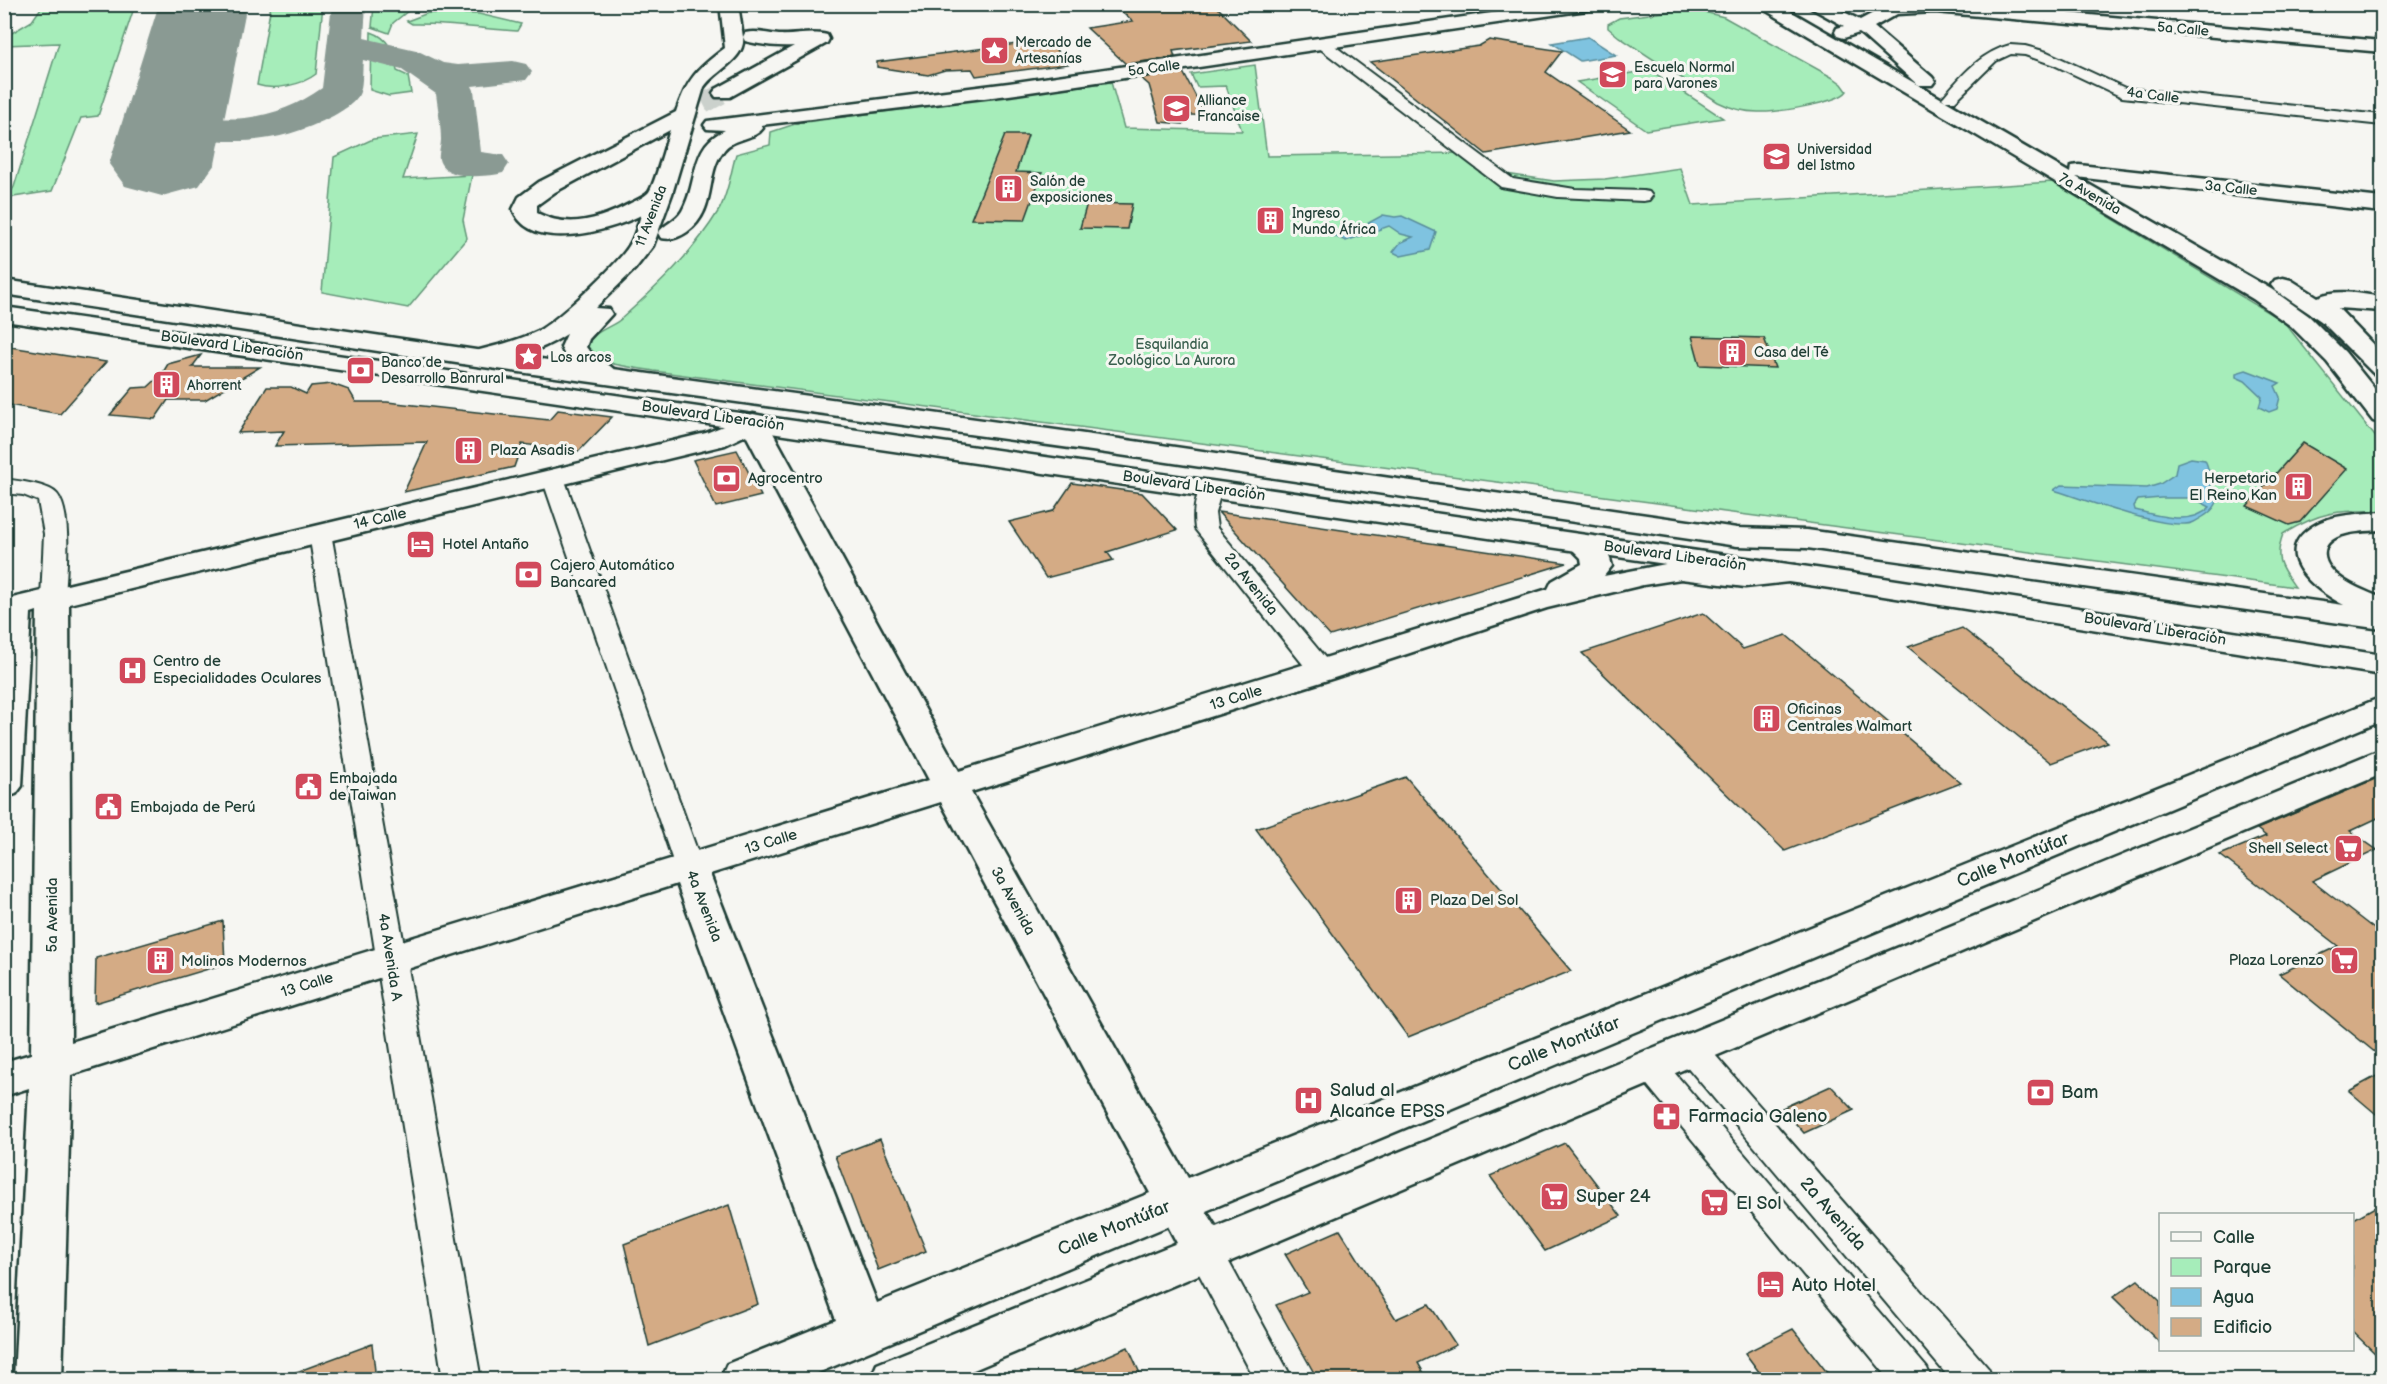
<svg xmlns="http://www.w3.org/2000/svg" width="2387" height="1384" font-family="'Balsamiq Sans',sans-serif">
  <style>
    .green { fill: #a6edba; stroke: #629577; stroke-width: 1.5 }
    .water { fill: #7fc3e0; stroke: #598d9b; stroke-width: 1.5; fill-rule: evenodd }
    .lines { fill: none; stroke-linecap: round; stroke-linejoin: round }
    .taxiway { fill: #8a9a93; fill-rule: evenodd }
    .runway { fill: #8a9a93; fill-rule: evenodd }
    .building { fill: #d4ab85; stroke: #1f3d34; stroke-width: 1.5 }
    .secondary-tunnel { stroke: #cbd1cc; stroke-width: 20; stroke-dasharray: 20 10; stroke-linecap: butt }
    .street-casing { stroke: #1f3d34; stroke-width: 4 }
    .secondary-casing { stroke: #1f3d34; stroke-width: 5 }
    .highway-casing { stroke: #1f3d34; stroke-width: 5 }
    .street { fill: #f6f6f2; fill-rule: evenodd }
    .secondary { fill: #f6f6f2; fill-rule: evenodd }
    .highway { fill: #f6f6f2; fill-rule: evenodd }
    .labels { text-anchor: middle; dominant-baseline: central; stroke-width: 6; stroke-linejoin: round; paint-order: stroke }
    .far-street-label { font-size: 14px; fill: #1f3d34; stroke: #f6f6f2 }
    .far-poi-label { font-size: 14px; fill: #1f3d34; stroke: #f6f6f2; text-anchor: start }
    .far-park-label { font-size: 14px; fill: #3a604f; stroke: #f6f6f2 }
    .street-label { font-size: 15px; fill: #1f3d34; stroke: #f6f6f2 }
    .poi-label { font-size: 15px; fill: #1f3d34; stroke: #f6f6f2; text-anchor: start }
    .near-street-label { font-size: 18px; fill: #1f3d34; stroke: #f6f6f2 }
    .near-poi-label { font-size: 18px; fill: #1f3d34; stroke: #f6f6f2; text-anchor: start }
  </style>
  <rect width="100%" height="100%" fill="#f6f6f2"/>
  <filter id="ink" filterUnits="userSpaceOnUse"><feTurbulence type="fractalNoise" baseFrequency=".0167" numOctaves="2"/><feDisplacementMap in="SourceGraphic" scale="12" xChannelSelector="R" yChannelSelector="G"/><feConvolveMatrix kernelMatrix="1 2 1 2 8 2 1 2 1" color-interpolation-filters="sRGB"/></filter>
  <g filter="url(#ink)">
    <g class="green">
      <path d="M43,5H135L98,116L81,118L52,191L7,198L14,187L59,43L5,45V37L32,21Z"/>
      <path d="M271,5H323L316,74C302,85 274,91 257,85Z"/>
      <path d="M374,5H377L413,7L393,23L389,33L372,27Z"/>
      <path d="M1680,10H1696L1724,17L1835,79L1842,84L1847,91C1839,103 1774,113 1758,112C1744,112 1730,108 1718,102L1619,37L1608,28V24L1619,18Z"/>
      <path d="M428,13L479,14L521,24L517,31C482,29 447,23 412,24L407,21Z"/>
      <path d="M371,32C390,38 394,53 397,71L408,76L411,93L389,96L370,90Z"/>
      <path d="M1255,65L1267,156L1461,153L1499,173L1554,181L1605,179L1680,168L1693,205L2052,182L2284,322L2382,445V511C2339,510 2321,511 2283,534C2274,559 2280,566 2295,587L654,371C639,368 590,365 588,347C587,333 613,327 621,319C658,286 693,253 719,210C728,195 731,171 736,154L770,145L771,132L798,123L1111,82L1124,128L1242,131L1226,86L1197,87L1191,74Z"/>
      <path d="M1650,70L1723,118L1646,130L1577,82Z"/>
      <path d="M418,134L403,179L472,175L463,220L467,238L408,308L322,292L334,157L373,139Z"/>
    </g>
    <g class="water">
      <path d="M1588,37L1616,55L1580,61L1552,43Z"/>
      <path d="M1383,215L1395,217L1402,216L1436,232L1430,250L1401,256L1393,252L1400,243L1413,237L1401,234L1389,226L1346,241L1333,236L1354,231Z"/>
      <path d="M2246,370L2280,383L2275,386L2280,397L2277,409L2269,412L2259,407L2262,397L2245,381L2236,377V373Z"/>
      <path d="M2191,458L2205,460C2213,476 2207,488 2217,502C2213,512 2203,517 2194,522C2172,533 2080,498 2054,490L2061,485L2147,488L2160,484L2175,474L2177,463ZM2161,498H2193L2210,507C2192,526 2157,516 2135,510L2134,506L2138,500Z"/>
    </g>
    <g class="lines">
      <path class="taxiway" d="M332,4H366L364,38L416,50L443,63L458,65L513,61L526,64L532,72L526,80L472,86L474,90L481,152L503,155L509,164L503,173C487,177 444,181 439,159C438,154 441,146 441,140C441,125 438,109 436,94L402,70L363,60C362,69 363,83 360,92C357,102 342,111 333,116C276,146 220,148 159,128L153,120L159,112C179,107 189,114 209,117C249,123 289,112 322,88Z"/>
      <path class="runway" d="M159,4H247L215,164L199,186L162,196L125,186L109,164Z"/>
    </g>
    <g class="building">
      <path d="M1142,4H1214L1251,41L1173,51L1175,57L1126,64L1087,28L1133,21L1118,8Z"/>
      <path d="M1048,40L1068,64L976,76L972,69L945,70L928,75L877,67V62Z"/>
      <path d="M1489,40L1562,51L1546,72L1630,130L1486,154L1370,62L1479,46Z"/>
      <path d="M1183,72L1206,116L1178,114L1183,124L1160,122L1149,85L1141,78Z"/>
      <path d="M1005,135H1028L1016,172L1042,173L1025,220L971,219Z"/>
      <path d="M1087,203L1132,204L1127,229L1080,228Z"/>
      <path d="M1692,336L1764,338L1775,368L1700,365Z"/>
      <path d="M4,346L106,362L60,414L4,404Z"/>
      <path d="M201,355L192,367H260L205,400H168L155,419L110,415L133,388L148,387L162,374L168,364Z"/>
      <path d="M332,384L349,390L356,402H387L549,420L558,410L612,417L579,451L522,444L514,467L404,492L427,442L275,446L284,431L238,433L267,387H291L306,394L311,386Z"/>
      <path d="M2303,443L2347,469L2300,522L2289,525L2247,506Z"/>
      <path d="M737,450L761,496L716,507L693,460Z"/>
      <path d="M1072,483L1142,493L1177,530L1107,552L1113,560L1046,578L1009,522L1053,511Z"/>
      <path d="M1218,512L1567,563L1330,636Z"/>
      <path d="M1703,613L1743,649L1786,635L1961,783L1785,851L1582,653Z"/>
      <path d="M1962,628L2108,742L2051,763L1908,647Z"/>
      <path d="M2382,776V816L2350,831L2377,850L2312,881L2382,935V1058L2279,974L2338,946L2220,855L2266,836L2257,829Z"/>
      <path d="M1406,777L1571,971L1408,1037L1256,829Z"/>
      <path d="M223,921L225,964L95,1003L96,958Z"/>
      <path d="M2382,1073V1119L2349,1091Z"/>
      <path d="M1831,1086L1854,1110L1804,1133L1782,1108Z"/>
      <path d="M880,1139L926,1251L878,1270L835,1156Z"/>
      <path d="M1565,1143L1621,1216L1545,1251L1490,1176Z"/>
      <path d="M2382,1203V1360L2352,1331V1220Z"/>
      <path d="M729,1205L758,1304L649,1346L624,1244Z"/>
      <path d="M1340,1230L1396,1319L1429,1304L1456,1345L1418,1363L1428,1380H1318L1276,1305L1308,1292L1285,1254Z"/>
      <path d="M2138,1280L2160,1301V1343L2113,1297Z"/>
      <path d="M1793,1329L1833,1380H1765L1745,1353Z"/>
      <path d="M372,1344L376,1380H284L283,1377Z"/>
      <path d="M1128,1347L1143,1380H1052Z"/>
    </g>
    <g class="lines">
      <path class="secondary-tunnel" d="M677,118L723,93"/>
      <defs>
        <g id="street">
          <path d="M1323,40L1328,41L1513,179L1575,189L1643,191L1649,192L1652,196L1649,200L1643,201L1558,197L1501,187L1318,47L1316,44L1318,41Z"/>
          <path d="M2010,45L2025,46L2047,52L2125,88L2382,115V125L2122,97L2054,65L2025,55L2011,54L1996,61L1955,101H1945L1942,98L1945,95C1963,74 1982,52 2010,45Z"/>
          <path d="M553,471L561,473L564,478L703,867L699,874L689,877L679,874L675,867L542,478L545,473Z"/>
          <path d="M4,479C18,481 48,484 57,494C73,513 66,575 65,599L61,604L53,606L45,604L41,599L44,534L38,501L23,495L4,493Z"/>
          <path d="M1211,482L1219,484L1222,489L1215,513L1217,528L1331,665L1335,671L1331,677L1322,679L1313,677L1195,529C1193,514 1194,498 1203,484Z"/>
          <path d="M320,526L328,528L331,533L481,1380H443L309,533L312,528Z"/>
          <path d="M1691,1036L1702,1040L1988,1368L1993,1380H1951L1680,1058L1675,1049L1680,1040Z"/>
          <path d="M1650,1053L1661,1057L1927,1368L1932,1380H1890L1639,1075L1634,1066L1639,1057Z"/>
          <path d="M1205,1236L1217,1240L1293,1380H1255L1187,1251L1193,1240Z"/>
        </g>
        <g id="secondary">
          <path d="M720,4H738L743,37L745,33C757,30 767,34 779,35C795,36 811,31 827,35L829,39L827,43L730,97H716L713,93L716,89L794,46C778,47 761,45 745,41L743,37C746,59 716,70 704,87L672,194L653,246L635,269L595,308L609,309L612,314L589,339L586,347C593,359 610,362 618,374L614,380C594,385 568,366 561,347L567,334C544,349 494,370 467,363L463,358L467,353C491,347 515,342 538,331C557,321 618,264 629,246C635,237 638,225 641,215C610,231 529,254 513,209L519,197L539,182L676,112C687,79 697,69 725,48ZM670,130C666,142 655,184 649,192C645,197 635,201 629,204C599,220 568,229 537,213V205L555,192Z"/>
          <path d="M1553,4H1602L1593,9L1009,95L761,125L763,128C755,140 734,137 724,150C704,174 718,210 687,232C678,238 671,240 661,238L658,233C664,224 676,221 682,211C699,182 689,146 725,130L707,129L704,125L707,121L1009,83Z"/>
          <path d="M1755,4H1778L2070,173L2071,166L2079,165L2382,198V212L2076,177L2271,289L2309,316L2345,352L2382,398V423L2373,421L2327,362L2291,326L2253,299Z"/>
          <path d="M1804,4H1828L1860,20L1890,4H1967L2382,41V52L1935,12L1897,14L1874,27L1932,77L1935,81L1932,85H1918L1862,35L1859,33L1844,38L1837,36L1835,32L1837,28L1844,26Z"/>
          <path d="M2283,278L2291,280L2318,297C2337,288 2362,294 2382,297V311L2338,308L2382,354V376L2373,373L2321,321L2275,290L2271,285L2275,280Z"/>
          <path d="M753,414L763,416L767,422L959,771L1548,589L1552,581L1582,564L1581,558L1566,543L1570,537C1592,531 1608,545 1612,566L1604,576L1681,561L1745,569L1795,565L1806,568L1810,574L1806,580L1745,587L1681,579L1643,585L1547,608L1334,678L971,792L1188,1178L2382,697V720L1206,1211L1216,1227L2382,749V774L950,1380H870L877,1364L1177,1243L1168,1226L801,1380H720L727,1364L836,1320L677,884L71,1075L62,1380H14L29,1088L4,1096V1062L31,1054L37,611L31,613L22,786L16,794L4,798V600L706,433ZM746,435L929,780L71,1042L69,604L725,445ZM941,802L1150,1193L877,1303L710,874Z"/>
        </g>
        <g id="highway">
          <path d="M4,280L476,350L1106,437L1737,528L1807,530L2344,605C2316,591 2268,554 2313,526C2332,514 2360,514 2382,512V530C2367,531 2351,531 2337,537C2331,540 2326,544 2325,551C2321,575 2364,591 2382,598V629L1807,548L1737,546L1106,453L476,366L4,294Z"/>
          <path d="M4,307L1871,576L2382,655V675L1871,594L4,321Z"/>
        </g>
      </defs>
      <use href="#street" class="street-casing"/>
      <use href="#secondary" class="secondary-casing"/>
      <use href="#highway" class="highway-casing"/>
      <use href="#street" class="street"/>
      <use href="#secondary" class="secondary"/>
      <use href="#highway" class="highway"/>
    </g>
  </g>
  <defs>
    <symbol id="sight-square" viewBox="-11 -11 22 22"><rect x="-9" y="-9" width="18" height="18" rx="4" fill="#d1495b" stroke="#f6f6f2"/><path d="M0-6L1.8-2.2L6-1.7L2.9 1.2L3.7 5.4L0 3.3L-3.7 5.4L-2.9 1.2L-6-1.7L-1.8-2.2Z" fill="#fff"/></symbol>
    <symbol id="school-square" viewBox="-11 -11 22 22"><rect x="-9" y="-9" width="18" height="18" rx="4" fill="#d1495b" stroke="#f6f6f2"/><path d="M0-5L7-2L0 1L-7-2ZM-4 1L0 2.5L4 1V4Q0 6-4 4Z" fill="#fff"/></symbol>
    <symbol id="university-square" viewBox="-11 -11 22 22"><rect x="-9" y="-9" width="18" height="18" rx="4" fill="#d1495b" stroke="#f6f6f2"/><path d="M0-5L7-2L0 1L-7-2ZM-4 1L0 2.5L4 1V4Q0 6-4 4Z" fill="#fff"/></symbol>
    <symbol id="building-square" viewBox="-11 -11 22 22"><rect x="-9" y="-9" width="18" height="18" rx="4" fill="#d1495b" stroke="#f6f6f2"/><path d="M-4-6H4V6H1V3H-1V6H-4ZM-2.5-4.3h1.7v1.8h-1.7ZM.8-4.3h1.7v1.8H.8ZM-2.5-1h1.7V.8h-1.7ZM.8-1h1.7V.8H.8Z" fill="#fff"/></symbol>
    <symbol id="bank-square" viewBox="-11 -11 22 22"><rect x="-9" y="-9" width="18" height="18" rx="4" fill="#d1495b" stroke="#f6f6f2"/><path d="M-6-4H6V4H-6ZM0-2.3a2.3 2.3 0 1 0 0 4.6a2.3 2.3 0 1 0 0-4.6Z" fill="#fff"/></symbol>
    <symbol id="hotel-square" viewBox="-11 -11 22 22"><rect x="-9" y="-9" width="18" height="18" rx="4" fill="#d1495b" stroke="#f6f6f2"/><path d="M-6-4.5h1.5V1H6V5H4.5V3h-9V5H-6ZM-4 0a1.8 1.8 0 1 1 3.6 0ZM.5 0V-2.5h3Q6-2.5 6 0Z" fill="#fff"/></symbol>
    <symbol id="hospital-square" viewBox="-11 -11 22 22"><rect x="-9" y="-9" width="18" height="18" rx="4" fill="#d1495b" stroke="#f6f6f2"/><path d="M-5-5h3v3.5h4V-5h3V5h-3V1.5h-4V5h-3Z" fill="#fff"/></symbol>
    <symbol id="civic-square" viewBox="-11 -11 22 22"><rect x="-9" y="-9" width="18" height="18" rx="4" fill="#d1495b" stroke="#f6f6f2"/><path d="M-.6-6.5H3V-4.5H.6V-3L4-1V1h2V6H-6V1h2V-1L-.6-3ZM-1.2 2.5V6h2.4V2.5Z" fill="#fff"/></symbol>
    <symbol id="supermarket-square" viewBox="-11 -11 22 22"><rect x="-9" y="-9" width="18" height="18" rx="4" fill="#d1495b" stroke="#f6f6f2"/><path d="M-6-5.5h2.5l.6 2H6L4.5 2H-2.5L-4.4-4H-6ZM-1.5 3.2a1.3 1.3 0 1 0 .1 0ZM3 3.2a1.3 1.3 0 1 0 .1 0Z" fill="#fff"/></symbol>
    <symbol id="pharmacy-square" viewBox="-11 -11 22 22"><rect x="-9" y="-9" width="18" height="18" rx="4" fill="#d1495b" stroke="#f6f6f2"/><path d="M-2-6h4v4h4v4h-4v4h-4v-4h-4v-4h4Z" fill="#fff"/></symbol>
  </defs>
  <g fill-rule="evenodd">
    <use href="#sight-square" x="978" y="34" width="33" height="33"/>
    <use href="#school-square" x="1596" y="58" width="33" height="33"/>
    <use href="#school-square" x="1160" y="92" width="33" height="33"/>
    <use href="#university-square" x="1760" y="140" width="33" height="33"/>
    <use href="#building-square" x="992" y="172" width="33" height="33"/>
    <use href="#building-square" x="1254" y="204" width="33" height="33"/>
    <use href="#building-square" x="1716" y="336" width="33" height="33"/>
    <use href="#sight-square" x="512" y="340" width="33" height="33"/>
    <use href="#bank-square" x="344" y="354" width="33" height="33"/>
    <use href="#building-square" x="150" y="368" width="33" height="33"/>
    <use href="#building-square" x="452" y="434" width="33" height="33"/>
    <use href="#bank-square" x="710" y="462" width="33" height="33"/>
    <use href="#building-square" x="2282" y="470" width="33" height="33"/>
    <use href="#hotel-square" x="404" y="528" width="33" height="33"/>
    <use href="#bank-square" x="512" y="558" width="33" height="33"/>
    <use href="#hospital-square" x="116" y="654" width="33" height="33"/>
    <use href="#building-square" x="1750" y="702" width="33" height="33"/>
    <use href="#civic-square" x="292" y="770" width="33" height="33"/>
    <use href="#civic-square" x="92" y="790" width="33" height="33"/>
    <use href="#supermarket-square" x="2332" y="832" width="33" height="33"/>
    <use href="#building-square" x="1392" y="884" width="33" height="33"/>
    <use href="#supermarket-square" x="2328" y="944" width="33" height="33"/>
    <use href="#building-square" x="144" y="944" width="33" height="33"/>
    <use href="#bank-square" x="2024" y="1076" width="33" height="33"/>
    <use href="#hospital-square" x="1292" y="1084" width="33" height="33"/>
    <use href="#pharmacy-square" x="1650" y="1100" width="33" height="33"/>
    <use href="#supermarket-square" x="1538" y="1180" width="33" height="33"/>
    <use href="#supermarket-square" x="1698" y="1186" width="33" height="33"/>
    <use href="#hotel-square" x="1754" y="1268" width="33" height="33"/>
  </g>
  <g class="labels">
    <g class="far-street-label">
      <text transform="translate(2183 29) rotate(5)">5a Calle</text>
      <text transform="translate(1154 68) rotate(-8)">5a Calle</text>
      <text transform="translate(2153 95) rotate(7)">4a Calle</text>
      <text transform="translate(2231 188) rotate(6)">3a Calle</text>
      <text transform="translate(2090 194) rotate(30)">7a Avenida</text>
      <text transform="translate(651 216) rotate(-69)">11 Avenida</text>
    </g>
    <g class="far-poi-label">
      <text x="1015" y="42">Mercado de<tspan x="1015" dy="16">Artesanías</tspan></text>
      <text x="1634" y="67">Escuela Normal<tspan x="1634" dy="16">para Varones</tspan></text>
      <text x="1197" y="100">Alliance<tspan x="1197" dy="16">Francaise</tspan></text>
      <text x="1797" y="149">Universidad<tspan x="1797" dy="16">del Istmo</tspan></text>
      <text x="1030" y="181">Salón de<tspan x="1030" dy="16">exposiciones</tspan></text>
      <text x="1292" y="213">Ingreso<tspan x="1292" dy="16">Mundo África</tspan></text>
      <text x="1754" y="352">Casa del Té</text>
      <text x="550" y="357">Los arcos</text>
      <text x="381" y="362">Banco de<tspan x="381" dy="16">Desarrollo Banrural</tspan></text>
      <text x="187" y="385">Ahorrent</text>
    </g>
    <g class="far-park-label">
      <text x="1172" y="344">Esquilandia<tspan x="1172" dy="16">Zoológico La Aurora</tspan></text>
    </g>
    <g class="street-label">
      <text transform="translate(232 346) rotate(8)">Boulevard Liberación</text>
      <text transform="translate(713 416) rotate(8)">Boulevard Liberación</text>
      <text transform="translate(1194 486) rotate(8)">Boulevard Liberación</text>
      <text transform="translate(380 519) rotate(-13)">14 Calle</text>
      <text transform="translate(1675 556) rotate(8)">Boulevard Liberación</text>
      <text transform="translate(1251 584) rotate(51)">2a Avenida</text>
      <text transform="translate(2155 629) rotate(9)">Boulevard Liberación</text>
      <text transform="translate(1236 698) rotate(-17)">13 Calle</text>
      <text transform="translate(771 842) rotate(-17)">13 Calle</text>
      <text transform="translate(1013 901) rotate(61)">3a Avenida</text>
      <text transform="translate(704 906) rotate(69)">4a Avenida</text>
      <text transform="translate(52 915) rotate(-90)">5a Avenida</text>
      <text transform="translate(390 957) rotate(81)">4a Avenida A</text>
      <text transform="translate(307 985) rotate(-17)">13 Calle</text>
    </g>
    <g class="poi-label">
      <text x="490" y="450">Plaza Asadis</text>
      <text x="748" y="478">Agrocentro</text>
      <text x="2277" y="478" text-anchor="end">Herpetario<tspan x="2277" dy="17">El Reino Kan</tspan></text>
      <text x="442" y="544">Hotel Antaño</text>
      <text x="550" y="565">Cajero Automático<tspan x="550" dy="17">Bancared</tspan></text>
      <text x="153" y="661">Centro de<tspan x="153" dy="17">Especialidades Oculares</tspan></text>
      <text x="1787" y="709">Oficinas<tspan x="1787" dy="17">Centrales Walmart</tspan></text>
      <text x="329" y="778">Embajada<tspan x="329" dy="17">de Taiwan</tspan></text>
      <text x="130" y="807">Embajada de Perú</text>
      <text x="2328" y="848" text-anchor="end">Shell Select</text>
      <text x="1430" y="900">Plaza Del Sol</text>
      <text x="2324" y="960" text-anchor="end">Plaza Lorenzo</text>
      <text x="181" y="961">Molinos Modernos</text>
    </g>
    <g class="near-street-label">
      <text transform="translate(2013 860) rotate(-22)">Calle Montúfar</text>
      <text transform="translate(1564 1044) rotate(-22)">Calle Montúfar</text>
      <text transform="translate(1833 1214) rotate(49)">2a Avenida</text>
      <text transform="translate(1114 1228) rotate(-22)">Calle Montúfar</text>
    </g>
    <g class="near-poi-label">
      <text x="1330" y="1090">Salud al<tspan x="1330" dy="21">Alcance EPSS</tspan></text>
      <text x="2061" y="1092">Bam</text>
      <text x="1688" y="1116">Farmacia Galeno</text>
      <text x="1576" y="1196">Super 24</text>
      <text x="1736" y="1203">El Sol</text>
      <text x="1792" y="1285">Auto Hotel</text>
    </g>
  </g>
  <rect width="2387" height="1384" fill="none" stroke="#f6f6f2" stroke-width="24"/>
  <rect x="12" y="12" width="2363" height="1360" fill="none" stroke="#1f3d34" stroke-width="2" filter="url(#ink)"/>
  <rect x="2159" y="1213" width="195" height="138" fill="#f6f6f2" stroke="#a0aca6" stroke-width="1.5"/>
  <rect x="2171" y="1232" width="30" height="9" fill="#f6f6f2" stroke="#a0aca6" stroke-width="1.5"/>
  <text x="2213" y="1243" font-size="18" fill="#1f3d34">Calle</text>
  <rect x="2171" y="1258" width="30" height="18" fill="#a6edba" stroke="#a0aca6" stroke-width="1.5"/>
  <text x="2213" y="1273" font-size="18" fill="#1f3d34">Parque</text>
  <rect x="2171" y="1288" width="30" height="18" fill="#7fc3e0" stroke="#a0aca6" stroke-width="1.5"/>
  <text x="2213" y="1303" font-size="18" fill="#1f3d34">Agua</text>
  <rect x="2171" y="1318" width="30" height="18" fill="#d4ab85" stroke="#a0aca6" stroke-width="1.5"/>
  <text x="2213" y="1333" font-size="18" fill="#1f3d34">Edificio</text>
</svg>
